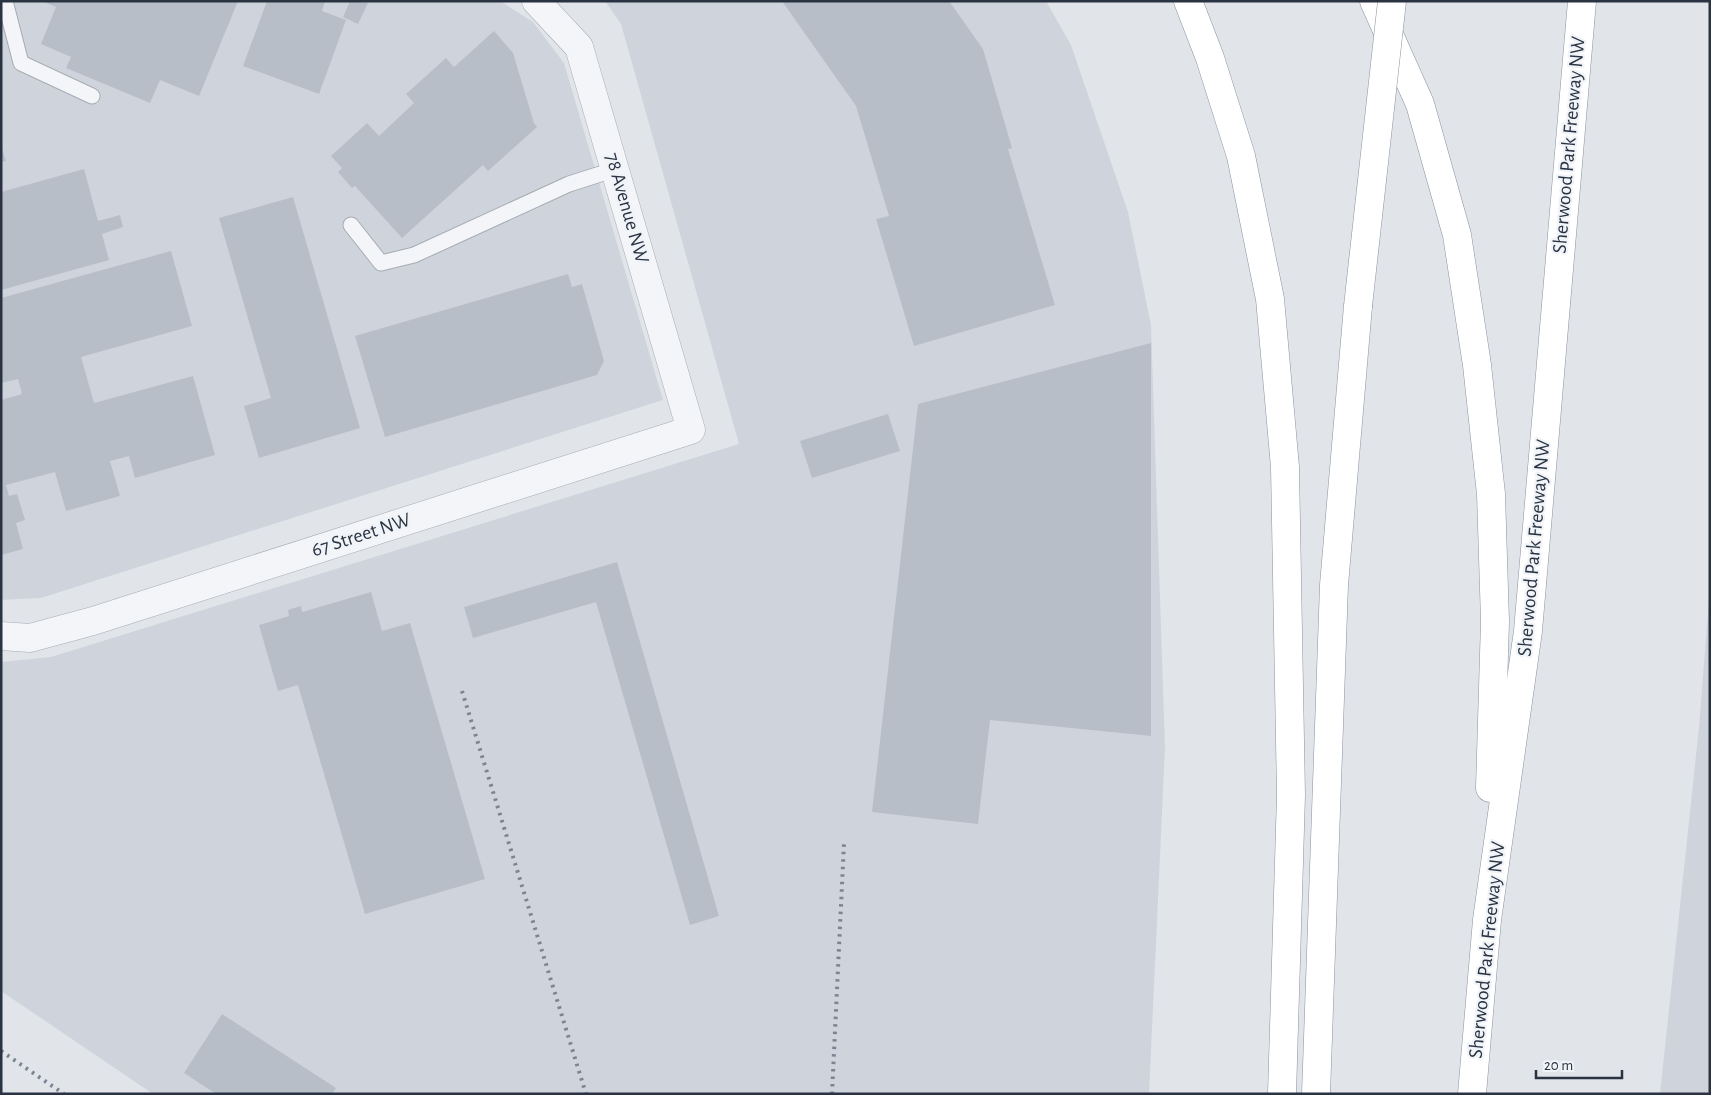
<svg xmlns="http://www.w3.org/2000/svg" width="1711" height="1095" font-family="'Alegreya Sans',sans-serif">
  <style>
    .built { fill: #cfd4dc }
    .building { fill: #b8bec7 }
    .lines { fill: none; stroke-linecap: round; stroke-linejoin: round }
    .service-casing { stroke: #a6acb4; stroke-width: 17 }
    .minor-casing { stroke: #a6acb4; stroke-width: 29 }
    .motorway-casing { stroke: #8893a1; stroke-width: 29 }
    .service { stroke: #f3f5f8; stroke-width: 15 }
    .minor { stroke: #f3f5f8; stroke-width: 28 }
    .motorway { stroke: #fff; stroke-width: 28 }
    .rail { stroke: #7a8594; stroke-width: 4; stroke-dasharray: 2.5 5; stroke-linecap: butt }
    .motorway-bridge-casing { stroke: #8893a1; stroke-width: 29; stroke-linecap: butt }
    .motorway-bridge { stroke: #fff; stroke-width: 28 }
    .labels { text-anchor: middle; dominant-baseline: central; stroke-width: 4.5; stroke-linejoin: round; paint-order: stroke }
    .street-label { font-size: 20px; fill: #293342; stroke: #f0f3f7 }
  </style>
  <rect width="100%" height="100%" fill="#e1e5ea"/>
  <g class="built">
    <path d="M1,1H500L533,22L564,63L663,400L41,598L1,600Z"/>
    <path d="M605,1H1046L1071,45L1128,212L1151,325L1165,748L1149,1094H153L1,991V662L51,657L739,444L621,24Z"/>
    <path d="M1710,588V1094H1660L1699,727Z"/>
  </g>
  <g class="building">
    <path d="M42,1H238L199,96L160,80L150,103L66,68L71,57L41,44L56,7Z"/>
    <path d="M267,1H325L322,11L346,20L319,94L243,66Z"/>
    <path d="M350,1L368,3L358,24L343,17Z"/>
    <path d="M782,1H949L983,49L1012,148L1008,149L1055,305L914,346L876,219L889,216L856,106Z"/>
    <path d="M494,31L513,53L534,123L537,127L488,171L483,165L402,238L355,186L352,188L338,172L342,168L331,156L367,123L379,136L414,103L406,94L446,58L454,67Z"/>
    <path d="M1,146L6,161L1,162Z"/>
    <path d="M84,169L98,221L120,215L123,227L102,234L109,260L1,290V192Z"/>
    <path d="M293,197L360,428L259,458L244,406L271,398L219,218Z"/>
    <path d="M171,251L192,326L81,357L94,403L193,376L215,455L135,478L129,456L110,461L120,496L66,511L55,472L6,485L9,496L17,494L25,520L16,523L23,549L1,555V400L22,394L18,379L1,383V298Z"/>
    <path d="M568,274L572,287L582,284L604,361L597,375L385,437L355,336Z"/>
    <path d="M1151,343V736L990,720L978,824L872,812L918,404Z"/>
    <path d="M888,414L900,451L812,478L800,441Z"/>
    <path d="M617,562L719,916L690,925L596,602L473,638L464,607Z"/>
    <path d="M371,592L382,631L410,623L485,879L365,914L298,685L278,691L259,625L289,616L288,610L301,606L302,612Z"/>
    <path d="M222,1014L336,1088L332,1094H216L184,1073Z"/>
  </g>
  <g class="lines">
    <defs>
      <g id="service">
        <path d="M5,1L21,63L92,96"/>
        <path d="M351,225L381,263L414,255L569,184L616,169"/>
      </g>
      <path id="minor" d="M1,636L30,638L93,621L691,430L579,47L536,1"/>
      <g id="motorway">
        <path d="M1188,1L1210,58L1241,156L1270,299L1285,467L1291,795L1282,1094"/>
        <path d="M1374,1L1420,104L1457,235L1477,365L1491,494L1495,621L1490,788"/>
        <path d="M1316,1094L1334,585L1358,306"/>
        <path d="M1472,1094L1487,920L1528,631L1582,1"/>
      </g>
    </defs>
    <use href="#service" class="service-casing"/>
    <use href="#minor" class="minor-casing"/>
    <use href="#motorway" class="motorway-casing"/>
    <use href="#service" class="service"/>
    <use href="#minor" class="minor"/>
    <use href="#motorway" class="motorway"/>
    <g class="rail">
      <path d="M462,691L586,1094"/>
      <path d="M1,1051L64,1094"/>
      <path d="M832,1094L844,843"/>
    </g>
    <defs>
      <path id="motorway-bridge" d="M1358,306L1392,1"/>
    </defs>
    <use href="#motorway-bridge" class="motorway-bridge-casing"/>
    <use href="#motorway-bridge" class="motorway-bridge"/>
  </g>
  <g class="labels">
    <g class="street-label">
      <text transform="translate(1569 145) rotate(-85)">Sherwood Park Freeway NW</text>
      <text transform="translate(627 208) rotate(74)">78 Avenue NW</text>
      <text transform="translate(361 535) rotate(-18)">67 Street NW</text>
      <text transform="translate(1534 548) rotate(-85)">Sherwood Park Freeway NW</text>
      <text transform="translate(1487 950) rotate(-84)">Sherwood Park Freeway NW</text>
    </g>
  </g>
  <rect width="1711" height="1095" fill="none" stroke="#293342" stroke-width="5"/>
  <path d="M1536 1070v8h86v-8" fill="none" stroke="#293342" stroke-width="2.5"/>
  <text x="1544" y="1070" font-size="15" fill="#293342" stroke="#f0f3f7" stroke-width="4" paint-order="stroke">20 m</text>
</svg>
